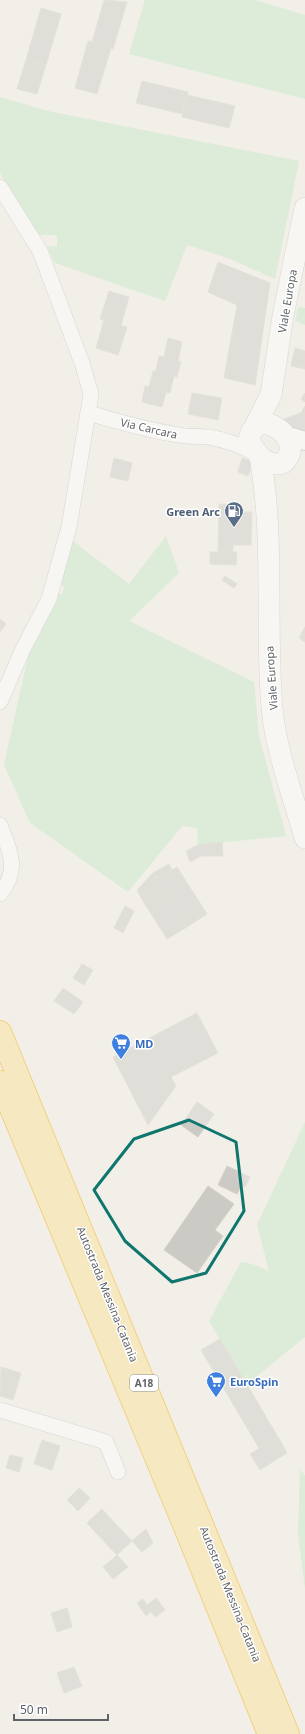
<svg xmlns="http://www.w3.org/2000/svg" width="305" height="1734" font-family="'Noto Sans',sans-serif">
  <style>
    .green { fill: #c5e8c5 }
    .building { fill: #cccac5; stroke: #d6d1c6 }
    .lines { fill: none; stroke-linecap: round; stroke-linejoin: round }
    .minor-casing { stroke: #b5b8bc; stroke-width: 16 }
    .tertiary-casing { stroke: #b5b8bc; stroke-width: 20 }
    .secondary-casing { stroke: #b6babf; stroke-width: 22 }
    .motorway-casing { stroke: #f9ab00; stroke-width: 24 }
    .minor { stroke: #fff; stroke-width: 15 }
    .tertiary { stroke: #fff; stroke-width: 18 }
    .secondary { stroke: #fff; stroke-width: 21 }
    .motorway { stroke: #fde293; stroke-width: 22 }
    .marked { fill: none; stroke: #0f766e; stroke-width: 3; stroke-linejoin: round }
    .labels { text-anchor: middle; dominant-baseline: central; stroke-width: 3; stroke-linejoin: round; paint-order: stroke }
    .shield { fill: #fff; stroke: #8f9295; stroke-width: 1 }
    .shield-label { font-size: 10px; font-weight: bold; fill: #5f6368 }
    .street-label { font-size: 11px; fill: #5f6368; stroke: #fff }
    .service-label { font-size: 11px; font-weight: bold; fill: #4e5e75; stroke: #fff; text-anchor: end }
    .shop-label { font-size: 11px; font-weight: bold; fill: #366cbe; stroke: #fff; text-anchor: start }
  </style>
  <rect width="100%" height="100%" fill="#f1efe8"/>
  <g class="green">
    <path d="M145,0H255L305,15V99L129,54Z"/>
    <path d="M0,97L48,111L299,161L275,279L228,258L187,245L165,301L55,263L47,247L57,246V235H38L0,173Z"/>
    <path d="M298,307L305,308V325L295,321Z"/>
    <path d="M166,536L179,573L129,621L254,682L259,736L286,836L198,845L197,828L182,826L128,892L30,823L4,765L29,652L57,594H62L64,588L61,583L73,541L129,584Z"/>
    <path d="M305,1122V1337L247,1384L209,1321L241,1262L252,1264L269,1271L257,1225Z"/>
    <path d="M300,1469L305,1476V1589L298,1534Z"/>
  </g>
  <g class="building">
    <path d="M104,0L127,2L113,49L92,42Z"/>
    <path d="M41,8L61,14L46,65L26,60Z"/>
    <path d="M88,41L111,48L97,94L75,88Z"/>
    <path d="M26,60L46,65L37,94L17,89Z"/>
    <path d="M142,81L188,92L182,114L136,103Z"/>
    <path d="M187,95L235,106L229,128L182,117Z"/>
    <path d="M218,262L270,283L255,385L224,378L237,305L208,292Z"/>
    <path d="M109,291L129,297L121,326L127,327L118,355L96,348L104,320L100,319Z"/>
    <path d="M168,338L182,342L178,361L181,362L177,377L174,376L170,393L166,392L162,407L142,402L145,386L149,387L153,371H156L159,356L164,357Z"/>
    <path d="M295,348L305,351V369L291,366Z"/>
    <path d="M192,393L222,398L218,420L188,414Z"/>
    <path d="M305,393V402L301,399Z"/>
    <path d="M305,406V435L294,432L284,419L301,413Z"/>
    <path d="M114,458L132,463L128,481L110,477Z"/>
    <path d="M242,458L253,462L248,476L238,472Z"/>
    <path d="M219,504L234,505V512H252L251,545H233V552H237L236,565L210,564V552H218Z"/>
    <path d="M225,576L237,584L234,588L222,580Z"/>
    <path d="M0,619L6,624L0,632Z"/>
    <path d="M305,627V642L299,638Z"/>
    <path d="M222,842L223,856H201L190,862L186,851L198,845Z"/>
    <path d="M169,864L172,870L157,879L153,873Z"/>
    <path d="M177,867L207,914L187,927L157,879Z"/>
    <path d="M153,873L163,888L143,901L137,890Z"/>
    <path d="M163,888L187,927L167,939L143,901Z"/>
    <path d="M125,906L134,911L123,933L114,928Z"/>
    <path d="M82,964L93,970L84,985L73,978Z"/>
    <path d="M63,988L83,1002L74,1014L54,1001Z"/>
    <path d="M197,1013L218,1053L171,1077L176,1086L148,1125L113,1057Z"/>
    <path d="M197,1102L214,1114L198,1137L181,1125Z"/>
    <path d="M227,1166L250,1177L245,1187L242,1185L237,1194L218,1185Z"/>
    <path d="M208,1186L234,1204L215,1230L223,1236L197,1273L164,1250Z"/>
    <path d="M220,1339L278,1437L259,1448L201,1350Z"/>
    <path d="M1,1367L21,1373L13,1400L0,1396Z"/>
    <path d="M278,1437L287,1453L260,1470L250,1454Z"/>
    <path d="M42,1440L60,1446L52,1470L34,1464Z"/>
    <path d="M10,1455L23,1458L19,1472L6,1468Z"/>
    <path d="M79,1488L90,1498L78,1511L67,1500Z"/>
    <path d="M102,1509L113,1521L98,1535L87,1523Z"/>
    <path d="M113,1521L132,1541L117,1555L98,1535Z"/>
    <path d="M146,1529L153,1543L142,1552L132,1541Z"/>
    <path d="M117,1555L128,1567L113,1579L103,1567Z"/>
    <path d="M156,1598L165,1610L155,1617L151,1612L146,1616L137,1603L143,1599L147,1605Z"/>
    <path d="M67,1608L72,1627L57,1632L51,1613Z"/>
    <path d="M74,1667L82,1686L64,1693L57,1673Z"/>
  </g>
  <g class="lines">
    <defs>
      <g id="minor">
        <path d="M0,187L40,251L82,363L91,394L69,527L49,599L23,649L0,702"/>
        <path d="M89,413C118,422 148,430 178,435C188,437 199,436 209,437C226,440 242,446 258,454"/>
        <path d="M0,825C10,850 20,870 0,894"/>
        <path d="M0,1410L106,1442L118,1472"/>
      </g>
      <path id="tertiary" d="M285,435L305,441"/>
      <g id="secondary">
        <path d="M263,423C282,425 301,447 283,463C266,468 257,454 249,441C250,431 254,427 263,423Z"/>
        <path d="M255,426L271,395L283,316L305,208"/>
        <path d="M260,457C275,540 265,625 272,708C276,752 293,795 305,838"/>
      </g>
      <g id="motorway">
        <path d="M0,1032L288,1734"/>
        <path d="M0,1082L182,1520L269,1734"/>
      </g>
    </defs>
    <use href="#minor" class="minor-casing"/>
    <use href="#tertiary" class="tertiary-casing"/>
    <use href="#secondary" class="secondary-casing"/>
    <use href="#motorway" class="motorway-casing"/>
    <use href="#minor" class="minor"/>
    <use href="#tertiary" class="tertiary"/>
    <use href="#secondary" class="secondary"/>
    <use href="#motorway" class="motorway"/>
  </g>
  <path d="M0 0H305V1734H0ZM189,1120L236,1142L244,1211L206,1273L172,1282L125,1241L94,1190L134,1139Z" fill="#f1efe8" fill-opacity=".55" fill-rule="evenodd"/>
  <path class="marked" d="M189,1120L236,1142L244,1211L206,1273L172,1282L125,1241L94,1190L134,1139Z"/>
  <defs>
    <symbol id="fuel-pin" viewBox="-11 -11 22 30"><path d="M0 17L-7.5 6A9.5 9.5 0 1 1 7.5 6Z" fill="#5c6f8a" stroke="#fff"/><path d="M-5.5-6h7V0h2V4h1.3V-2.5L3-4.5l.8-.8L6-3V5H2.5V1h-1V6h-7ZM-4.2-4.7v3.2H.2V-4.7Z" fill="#fff"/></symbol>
    <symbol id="supermarket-pin" viewBox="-11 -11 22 30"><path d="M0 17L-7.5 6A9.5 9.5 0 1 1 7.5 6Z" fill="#3f7fe0" stroke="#fff"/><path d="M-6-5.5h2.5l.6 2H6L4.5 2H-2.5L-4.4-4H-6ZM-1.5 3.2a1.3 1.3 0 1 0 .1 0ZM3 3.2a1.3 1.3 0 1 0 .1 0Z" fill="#fff"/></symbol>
  </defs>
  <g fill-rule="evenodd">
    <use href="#fuel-pin" x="223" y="500" width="22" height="30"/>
    <use href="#supermarket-pin" x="110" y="1032" width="22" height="30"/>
    <use href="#supermarket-pin" x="205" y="1370" width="22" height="30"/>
  </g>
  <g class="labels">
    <rect class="shield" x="130" y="1375" width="28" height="16" rx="3"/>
    <g class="shield-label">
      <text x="144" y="1383">A18</text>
    </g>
    <g class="street-label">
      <text transform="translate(287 301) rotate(-80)">Viale Europa</text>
      <text transform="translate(149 428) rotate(13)">Via Carcara</text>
      <text transform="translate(271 678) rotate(-94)">Viale Europa</text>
      <text transform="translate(108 1294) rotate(68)">Autostrada Messina-Catania</text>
      <text transform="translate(231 1594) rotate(68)">Autostrada Messina-Catania</text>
    </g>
    <g class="service-label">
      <text x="220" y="511">Green Arc</text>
    </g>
    <g class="shop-label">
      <text x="135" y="1043">MD</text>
      <text x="230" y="1381">EuroSpin</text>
    </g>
  </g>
  <path d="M14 1714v6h94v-6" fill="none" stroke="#5f6368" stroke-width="2"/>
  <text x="20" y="1714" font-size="12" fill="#5f6368" stroke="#ffffff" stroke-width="3" paint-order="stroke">50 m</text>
</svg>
